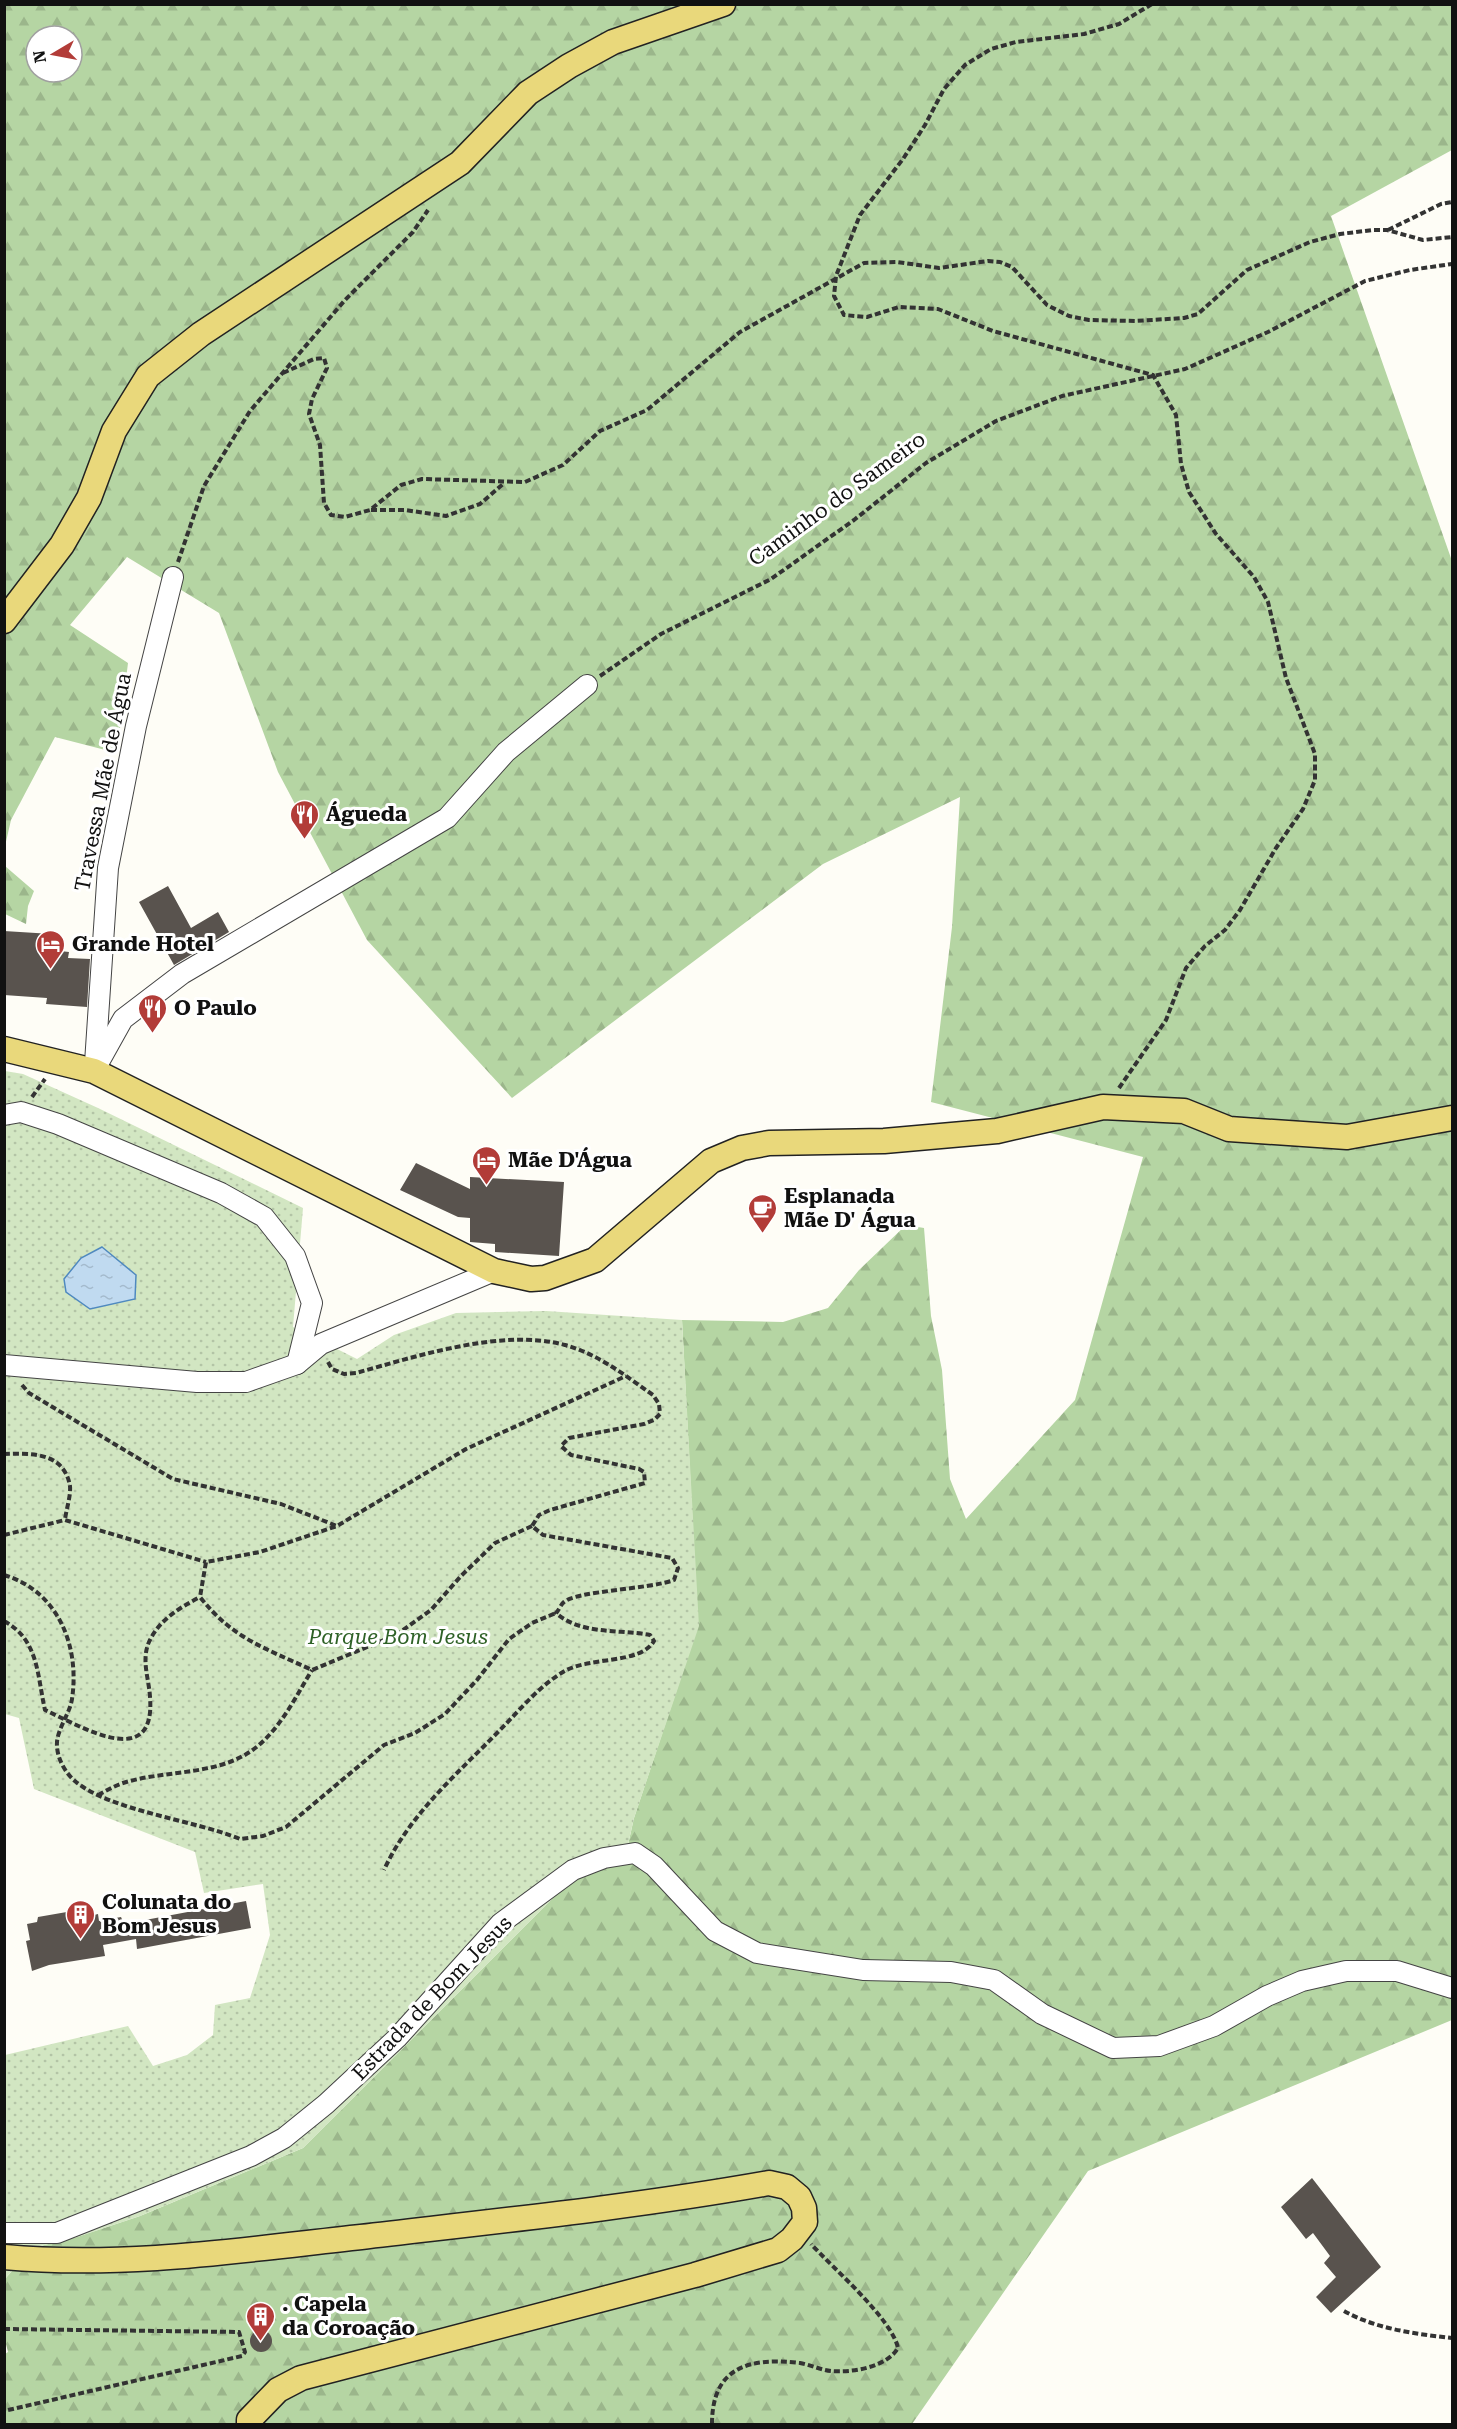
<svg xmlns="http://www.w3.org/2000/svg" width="1457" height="2429" font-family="'Roboto Serif',serif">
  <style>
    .forest { fill: url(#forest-firs); fill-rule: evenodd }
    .park { fill: url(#park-dots) }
    .water { fill: url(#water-ripples); stroke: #4f89bf; stroke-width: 1.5 }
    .building { fill: #59534e }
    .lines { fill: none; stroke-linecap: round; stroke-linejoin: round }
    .minor-casing { stroke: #444; stroke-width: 22 }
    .major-casing { stroke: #222; stroke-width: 27 }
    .path { stroke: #333; stroke-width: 4; stroke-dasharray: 6 3; stroke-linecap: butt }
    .minor { stroke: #fff; stroke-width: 20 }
    .major { stroke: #e9d87b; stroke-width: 24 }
    .labels { text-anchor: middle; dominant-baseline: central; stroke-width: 6; stroke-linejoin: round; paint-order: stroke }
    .street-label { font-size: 21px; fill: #111; stroke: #fff }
    .poi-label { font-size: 21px; font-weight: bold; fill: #111; stroke: #fff; text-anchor: start }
    .park-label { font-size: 21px; font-style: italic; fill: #2f6227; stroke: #fff }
  </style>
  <defs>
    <pattern id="forest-firs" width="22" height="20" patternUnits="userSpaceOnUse" patternTransform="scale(1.5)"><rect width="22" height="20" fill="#b5d5a3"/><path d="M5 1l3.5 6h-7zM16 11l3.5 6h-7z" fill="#9bb68b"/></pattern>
    <pattern id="park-dots" width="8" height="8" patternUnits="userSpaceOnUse" patternTransform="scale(1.5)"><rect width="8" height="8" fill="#d2e6c2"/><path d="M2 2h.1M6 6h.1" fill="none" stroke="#b3c4a6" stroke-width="1.8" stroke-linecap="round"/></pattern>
    <pattern id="water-ripples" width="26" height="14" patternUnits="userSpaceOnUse" patternTransform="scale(1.5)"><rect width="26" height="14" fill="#c0daf0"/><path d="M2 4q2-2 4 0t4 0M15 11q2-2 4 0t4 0" fill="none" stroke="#a4bacd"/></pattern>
  </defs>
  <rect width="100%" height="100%" fill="#fefdf6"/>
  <g class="forest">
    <path d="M5,5H1452V150L1331,216L1452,561V2020L1088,2171L912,2424H5V2354L8,2352L5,2340V2279L32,2248L77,2237L140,2216L303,2148L569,1882L625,1858L634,1818L698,1626L682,1320L783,1322L828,1308L859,1270L906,1225L924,1228L931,1316L942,1370L950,1479L966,1519L1075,1400L1143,1157L931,1102L952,927L960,797L823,864L512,1098L367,940L278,772L219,613L127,557L70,625L128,663L117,753L55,737L11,820L5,846ZM36,36H72V72H36Z"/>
    <path d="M5,866L34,891L28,906L26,924L5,914Z"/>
  </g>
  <path class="park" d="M5,1071L23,1074L98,1108L303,1208L293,1327L357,1359L394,1335L456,1313L546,1311L682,1320L699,1626L634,1818L625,1858L569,1882L303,2148L140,2216L77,2237L32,2248L5,2279V2055L128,2026L153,2066L187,2055L213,2035L215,2005L250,1998L270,1935L263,1884L204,1893L195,1852L34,1789L19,1718L5,1714Z"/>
  <path class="water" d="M102,1247L136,1275L135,1299L90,1309L66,1292L64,1279L81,1258Z"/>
  <g class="building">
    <path d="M168,886L191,928L218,912L229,932L174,965L139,902Z"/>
    <path d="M4,931L52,934L51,950L69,952L68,958L90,959L87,1007L46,1004L47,998L4,995Z"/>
    <path d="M416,1163L470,1189V1177L564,1182L559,1256L495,1252V1244L470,1242V1218L458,1217L400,1190Z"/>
    <path d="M246,1901L251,1928L137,1949L136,1939L103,1945L105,1956L49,1965L32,1971L26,1941L30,1940L27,1924L37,1922L38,1917L84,1909L86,1917L98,1914L99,1921L121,1917L124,1924Z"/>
    <path d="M1312,2178L1381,2267L1331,2313L1316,2297L1336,2277L1324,2263L1330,2256L1313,2233L1306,2239L1281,2207Z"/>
    <circle cx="261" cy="2341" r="11"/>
  </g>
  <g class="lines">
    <defs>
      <g id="minor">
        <path d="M95,1063L108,868L136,726L173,577"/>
        <path d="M94,1071L123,1019L182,974L447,818L506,752L587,685"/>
        <path d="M4,1115L21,1112L58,1124L221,1193L264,1217L295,1256L312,1303L297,1364"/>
        <path d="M4,1365L197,1382H246L297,1364L321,1344L494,1271"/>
        <path d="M4,2233H57L251,2156L284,2138L326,2104L397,2038L501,1923L573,1870L604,1858L635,1853L654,1866L715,1931L757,1953L863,1970L951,1972L994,1980L1042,2014L1113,2048L1159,2046L1214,2026L1267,1996L1302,1981L1346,1971H1397L1452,1988"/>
      </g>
      <g id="major">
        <path d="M4,621L62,545L89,498L114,431L148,376L201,334L460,163L528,93L569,66L613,42L723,4"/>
        <path d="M4,1049L94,1071L494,1271L531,1279L545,1278L595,1260L711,1161L742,1148L769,1143L884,1141L997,1131L1103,1107L1184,1111L1229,1129L1347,1137L1452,1118"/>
        <path d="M4,2257C124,2268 242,2250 361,2237C497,2221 634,2207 769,2183L787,2187L799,2197L804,2208L805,2222L792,2239L778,2250L695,2275L301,2378L278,2390L249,2420V2424"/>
      </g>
    </defs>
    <use href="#minor" class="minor-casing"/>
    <use href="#major" class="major-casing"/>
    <g class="path">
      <path d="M1388,230L1441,204L1452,202"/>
      <path d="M283,373L314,359L324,358L327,368L312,399L309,414L320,445L324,503L331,515L345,517L370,510L401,485L422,479L525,482L563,465L600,431L647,410L740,332L864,263L897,262L939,268L988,261L1000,262L1012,267L1047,305L1069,316L1089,320L1135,321L1184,318L1198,314L1247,270L1310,242L1340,234L1373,230H1387L1423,240L1452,237"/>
      <path d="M371,510H405L446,516L480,504L503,484"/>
      <path d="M178,562L204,486L250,411L345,300L413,232L428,210"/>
      <path d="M600,676L661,634L771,579L854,520L926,463L996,421L1062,396L1185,369L1268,332L1365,281L1410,270L1452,264"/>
      <path d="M1119,1088L1166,1020L1186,968L1205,946L1225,930L1240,910L1276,848L1303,809L1315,780V754L1286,678L1268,602L1254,577L1216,534L1189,492L1181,464L1176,415L1153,375L993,331L938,309L899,307L867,317L844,315L834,296L836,276L860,215L903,159L925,125L944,89L965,65L991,49L1016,42L1084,34L1119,24L1152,4"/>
      <path d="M32,1097L45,1079"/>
      <path d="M328,1362L332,1369L344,1374L356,1373C418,1356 502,1328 565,1345C598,1354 626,1376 653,1395L659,1404L660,1414L654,1420L644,1424L569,1438L561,1446L571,1455L639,1469L644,1472L645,1483L550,1510L539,1515L532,1526L543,1535L672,1558L678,1568L674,1580C650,1589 576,1591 564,1602C561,1604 559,1610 556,1613C581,1635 618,1629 650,1635L654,1641C640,1665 589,1656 563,1672C538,1687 519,1711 499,1731C457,1774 409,1815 384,1870"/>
      <path d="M22,1385L29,1393L173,1479L281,1504L337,1526"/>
      <path d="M4,1454C31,1453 64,1452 70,1486C71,1496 66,1510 65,1520"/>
      <path d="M532,1526L495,1543L461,1576L431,1610L396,1635L312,1670C265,1648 233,1639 200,1597L206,1562L260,1552L337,1526L466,1449L626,1376"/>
      <path d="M4,1535L65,1520L206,1562"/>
      <path d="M4,1575C58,1591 80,1646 72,1699C70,1713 58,1728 57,1742C56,1757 65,1773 76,1782C112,1811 194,1820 240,1839L263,1836L286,1827L384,1745L415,1733L445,1714L477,1680L509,1639L532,1623L556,1613"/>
      <path d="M4,1621C39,1640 37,1675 45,1710C82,1727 156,1772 150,1697C149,1679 141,1660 149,1642C159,1620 179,1608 200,1597"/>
      <path d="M98,1795C106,1791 114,1786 123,1783C167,1769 222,1777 259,1745C283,1724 296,1696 312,1670"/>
      <path d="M1344,2311C1376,2329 1416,2334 1452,2338"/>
      <path d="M4,2329L239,2332L245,2352L242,2356L4,2411"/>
      <path d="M712,2424C712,2367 749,2357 800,2363C811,2365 821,2370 831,2371C852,2373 887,2367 898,2348C892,2319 833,2268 811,2244"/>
    </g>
    <use href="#minor" class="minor"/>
    <use href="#major" class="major"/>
  </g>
  <defs>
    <symbol id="restaurant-pin" viewBox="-11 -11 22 30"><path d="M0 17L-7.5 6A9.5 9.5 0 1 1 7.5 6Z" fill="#b23c38" stroke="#fff"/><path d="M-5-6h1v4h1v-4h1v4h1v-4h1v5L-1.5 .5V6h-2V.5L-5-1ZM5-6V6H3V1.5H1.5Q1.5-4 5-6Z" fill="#fff"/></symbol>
    <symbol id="hotel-pin" viewBox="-11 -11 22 30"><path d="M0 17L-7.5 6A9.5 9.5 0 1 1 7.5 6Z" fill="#b23c38" stroke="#fff"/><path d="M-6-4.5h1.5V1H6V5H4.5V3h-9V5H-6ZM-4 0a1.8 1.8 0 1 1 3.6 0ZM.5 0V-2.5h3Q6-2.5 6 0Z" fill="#fff"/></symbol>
    <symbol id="cafe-pin" viewBox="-11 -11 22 30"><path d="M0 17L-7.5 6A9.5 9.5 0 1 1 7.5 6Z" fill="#b23c38" stroke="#fff"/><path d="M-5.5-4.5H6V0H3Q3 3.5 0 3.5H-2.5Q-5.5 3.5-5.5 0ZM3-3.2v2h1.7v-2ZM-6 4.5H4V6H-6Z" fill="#fff"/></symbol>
    <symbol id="building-pin" viewBox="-11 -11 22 30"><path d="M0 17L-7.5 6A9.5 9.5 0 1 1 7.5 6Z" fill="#b23c38" stroke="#fff"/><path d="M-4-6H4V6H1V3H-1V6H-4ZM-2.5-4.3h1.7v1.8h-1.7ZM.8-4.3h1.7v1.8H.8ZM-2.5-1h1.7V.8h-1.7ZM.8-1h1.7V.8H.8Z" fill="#fff"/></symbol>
  </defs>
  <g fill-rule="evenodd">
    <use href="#restaurant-pin" x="288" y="798" width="33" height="45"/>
    <use href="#hotel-pin" x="34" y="928" width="33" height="45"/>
    <use href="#restaurant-pin" x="136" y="992" width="33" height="45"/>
    <use href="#hotel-pin" x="470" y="1144" width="33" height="45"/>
    <use href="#cafe-pin" x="746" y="1192" width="33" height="45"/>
    <use href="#building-pin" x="64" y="1898" width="33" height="45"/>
    <use href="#building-pin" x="244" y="2300" width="33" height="45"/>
  </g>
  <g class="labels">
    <g class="street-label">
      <text transform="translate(837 499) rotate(-36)">Caminho do Sameiro</text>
      <text transform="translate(103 782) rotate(-79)">Travessa Mãe de Água</text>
      <text transform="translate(432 1998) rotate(-46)">Estrada de Bom Jesus</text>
    </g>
    <g class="poi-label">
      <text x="326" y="814">Águeda</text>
      <text x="72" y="944">Grande Hotel</text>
      <text x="174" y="1008">O Paulo</text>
      <text x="508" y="1160">Mãe D'Água</text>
      <text x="784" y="1196">Esplanada<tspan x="784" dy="24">Mãe D' Água</tspan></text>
      <text x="102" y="1902">Colunata do<tspan x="102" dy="24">Bom Jesus</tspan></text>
      <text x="282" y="2304">. Capela<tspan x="282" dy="24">da Coroação</tspan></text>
    </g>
    <g class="park-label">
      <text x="398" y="1637">Parque Bom Jesus</text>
    </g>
  </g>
  <rect width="1457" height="2429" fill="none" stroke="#111111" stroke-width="12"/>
  <g transform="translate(54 54) rotate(260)"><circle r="28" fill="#ffffff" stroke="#a0a0a0" stroke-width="1.5"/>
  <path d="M0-4.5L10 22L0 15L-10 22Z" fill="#b23c38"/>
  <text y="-9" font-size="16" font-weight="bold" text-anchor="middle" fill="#111111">N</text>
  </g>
</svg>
